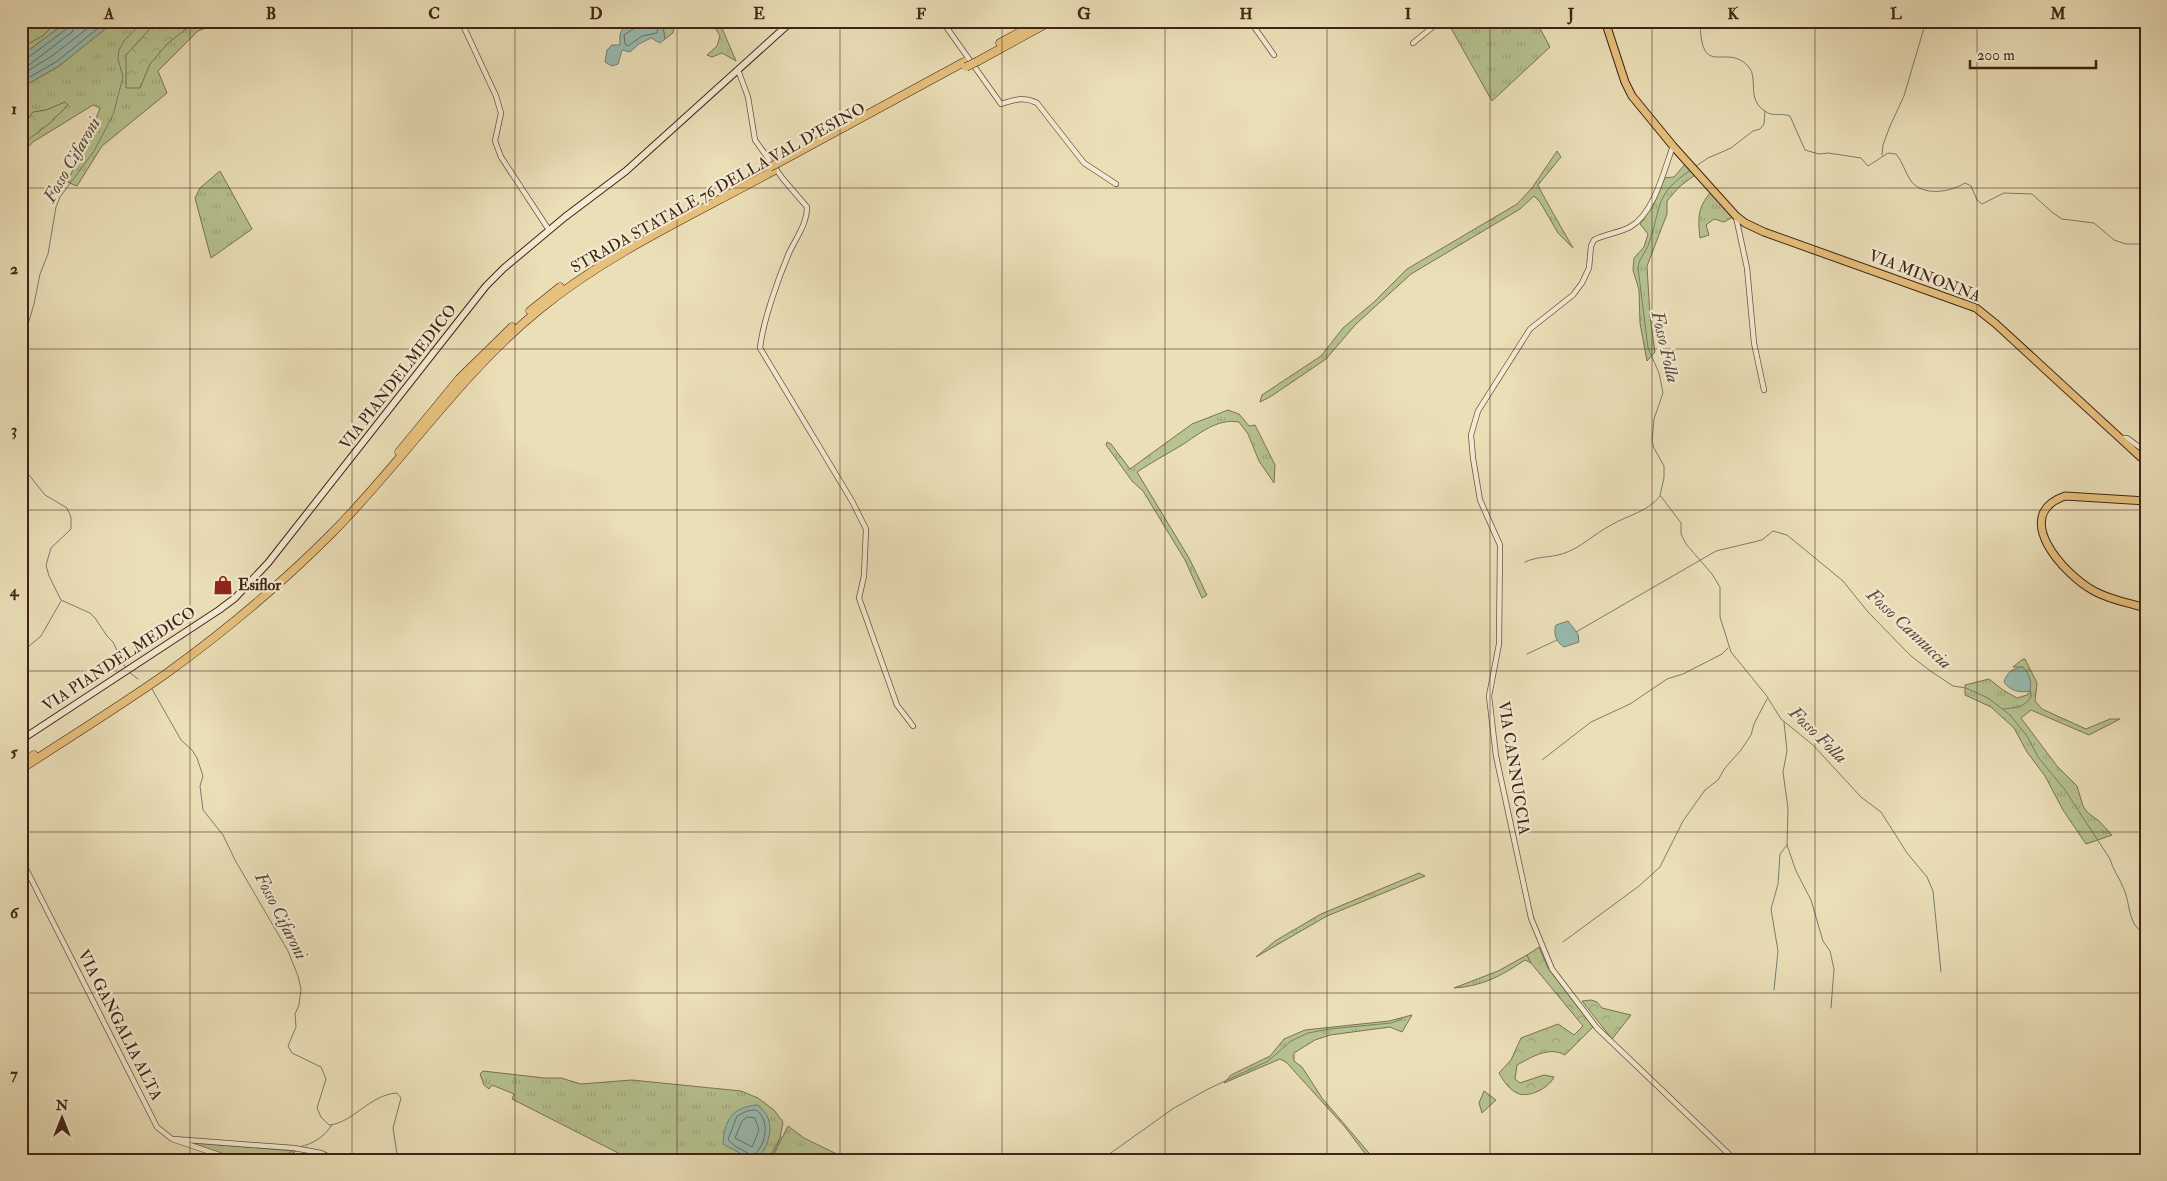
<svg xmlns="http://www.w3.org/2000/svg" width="2167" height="1181" font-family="'IM FELL Double Pica',serif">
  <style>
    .grass { fill: url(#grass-tufts); stroke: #7c7252 }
    .forest { fill: url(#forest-crowns); stroke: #7c7252 }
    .water { fill: #98bcb0; stroke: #757f72 }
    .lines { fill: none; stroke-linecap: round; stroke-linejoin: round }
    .shore { stroke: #6c7063; stroke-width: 1 }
    .stream { stroke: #757f72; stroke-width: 1 }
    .street-casing { stroke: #6c523e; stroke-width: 6 }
    .secondary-casing { stroke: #412316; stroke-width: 8 }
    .primary-casing { stroke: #412316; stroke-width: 9 }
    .highway-casing { stroke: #412316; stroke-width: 9 }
    .street { stroke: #f2ead1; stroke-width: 4.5 }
    .secondary { stroke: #f2ead1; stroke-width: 6 }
    .primary { stroke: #e6c07c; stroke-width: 7 }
    .highway { stroke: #e6c07c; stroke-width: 8 }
    .highway-bridge-casing { stroke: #412316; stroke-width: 9; stroke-linecap: butt }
    .highway-bridge { stroke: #e6c07c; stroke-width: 8 }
    .grid { fill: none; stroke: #412316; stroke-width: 1; stroke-opacity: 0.55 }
    .labels { text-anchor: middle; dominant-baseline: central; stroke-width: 4.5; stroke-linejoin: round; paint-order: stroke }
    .street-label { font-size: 16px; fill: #412316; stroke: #f2ead1 }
    .poi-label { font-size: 16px; font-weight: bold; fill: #412316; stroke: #f2ead1; text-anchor: start }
    .water-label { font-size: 18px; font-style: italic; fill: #57493c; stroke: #f2ead1 }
    .neatline { fill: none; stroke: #412316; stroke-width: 2 }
    .grid-label { font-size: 16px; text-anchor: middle; font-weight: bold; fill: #412316 }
  </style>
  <defs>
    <pattern id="grass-tufts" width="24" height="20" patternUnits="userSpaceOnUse" patternTransform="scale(1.25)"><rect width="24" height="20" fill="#b6c28f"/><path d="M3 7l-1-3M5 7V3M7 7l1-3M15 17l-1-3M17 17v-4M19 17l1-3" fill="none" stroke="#9ea67b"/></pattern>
    <pattern id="forest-crowns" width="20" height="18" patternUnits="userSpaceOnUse" patternTransform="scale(1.25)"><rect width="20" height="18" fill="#b6c28f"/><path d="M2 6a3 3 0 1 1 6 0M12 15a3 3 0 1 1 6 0" fill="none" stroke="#9ea67b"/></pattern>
  </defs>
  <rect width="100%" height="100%" fill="#ebdfb8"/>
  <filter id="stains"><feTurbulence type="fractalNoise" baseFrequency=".004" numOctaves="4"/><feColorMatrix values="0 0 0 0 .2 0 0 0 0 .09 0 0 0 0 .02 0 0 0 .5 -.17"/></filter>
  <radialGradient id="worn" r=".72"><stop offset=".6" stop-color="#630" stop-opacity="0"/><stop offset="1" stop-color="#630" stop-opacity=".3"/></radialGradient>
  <g class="grass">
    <path d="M21,21H68L21,56Z"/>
    <path d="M115,21H223L198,31L158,71L167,93L102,146L77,186L67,182L88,139L100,108L93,105L33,142L21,155V88L59,66Z"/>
    <path d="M1447,21H1536L1550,47L1492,101Z"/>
    <path d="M1557,151L1561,157L1538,185C1539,189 1568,239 1573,248L1558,233L1540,202L1534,196L1520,209L1411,274L1356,324L1326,359L1270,397L1260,402L1262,395L1321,356L1343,328L1374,302L1407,269L1517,204L1532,188Z"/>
    <path d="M1686,163L1695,175L1679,187L1667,201V214L1647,266L1650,316L1655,352L1647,361L1640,323L1639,290L1633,270L1634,258L1644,247L1648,234L1640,224L1654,204L1663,178L1674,177Z"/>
    <path d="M220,171L252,229L211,258L195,198L200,188Z"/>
    <path d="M1711,192L1733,217L1724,222L1714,219L1706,225L1709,235L1700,238C1698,219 1697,208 1711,192Z"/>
    <path d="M1228,410L1239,414L1249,426L1255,425L1275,465L1274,483L1259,461L1248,434L1239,422C1217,418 1199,434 1182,445C1167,454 1152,462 1137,472L1189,558L1207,595L1202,598L1185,560L1143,491L1132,481L1106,445L1107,442L1111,444L1130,469L1192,424Z"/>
    <path d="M2023,659H2025L2037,683L2035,701L2042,709L2086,729L2110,719H2120L2089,735L2031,710L2021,718L2057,766L2077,786L2083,806L2087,812L2099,821L2112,835L2086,844L2063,810L2045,776L2027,752L2014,728L1991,707L1965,695V685L1989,679L2003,690L2017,698L2027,695L2030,691L2023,667H2013Z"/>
    <path d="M1419,873L1425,876L1327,916L1256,957L1275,941L1321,914Z"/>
    <path d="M1527,955L1531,963L1525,960C1501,976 1483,986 1454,988L1498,971Z"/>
    <path d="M1412,1015L1402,1032L1390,1027L1330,1035L1315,1040L1294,1053V1061L1302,1067L1322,1098L1375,1160H1370L1345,1127L1286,1062L1280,1059L1224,1083L1231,1075L1270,1056L1284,1039L1305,1030L1389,1021Z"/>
    <path d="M483,1071L544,1078H561L581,1084L632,1080L741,1091L758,1098L774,1110L783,1122L780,1138L768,1160H632L512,1099L514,1094L492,1085L489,1089L484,1085L480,1074Z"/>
    <path d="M1484,1091L1496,1100L1482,1113L1479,1103Z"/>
    <path d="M788,1126L804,1138L849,1160H771Z"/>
    <path d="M184,1142L296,1151L282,1160H239Z"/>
  </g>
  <g class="forest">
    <path d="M21,21H57L44,35L21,48Z"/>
    <path d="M157,21H196L167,44L150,64L140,88H126V55Z"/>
    <path d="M662,21H675L673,33L665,39Z"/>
    <path d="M711,21H719L736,61L722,53L712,57L707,55L717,46L720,36Z"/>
    <path d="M65,102L68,105L50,123L21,145V128L33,112L46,110Z"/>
    <path d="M1539,947L1548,968L1593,1027L1565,1055C1549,1046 1532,1057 1517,1065L1515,1079L1520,1083L1544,1075L1554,1077C1549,1088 1527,1100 1515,1092C1508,1088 1503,1080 1499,1073L1511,1060L1521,1038L1558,1024L1574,1035L1583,1026L1531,963L1527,955Z"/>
    <path d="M1591,1000L1597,1002L1602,1008L1631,1015L1612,1039L1582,1001Z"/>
  </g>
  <g class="water">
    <path d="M68,21H115L59,66L21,88V56Z"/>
    <path d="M637,21H662L665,39L660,43L651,38L639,44L630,52L622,50L618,64L612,66L605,62L607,50L612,45H620C619,27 622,29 637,21Z"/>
    <path d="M1568,621L1578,634L1579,642L1564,647C1556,642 1553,633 1556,625Z"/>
    <path d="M2023,667C2029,674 2032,681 2030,691C2020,693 2010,691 2004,682C2007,672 2013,668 2023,667Z"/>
    <path d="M757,1105C777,1118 771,1143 758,1159L749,1158L723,1144C724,1120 733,1107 757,1105Z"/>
  </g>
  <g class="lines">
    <g class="shore">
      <path d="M638,21L636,27L624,35L625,44L628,46L642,36L657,33L658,21"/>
      <path d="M21,60L26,59L68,28L70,21"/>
      <path d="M21,66L29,65L72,32L77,21"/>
      <path d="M21,75L52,56L97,21"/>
      <path d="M21,82L56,62L107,21"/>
      <path d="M756,1110C771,1120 766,1146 753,1156L735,1146L728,1140L737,1116L747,1111Z"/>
      <path d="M748,1117L755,1118L759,1130L752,1147L735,1138L742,1121Z"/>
    </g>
    <g class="stream">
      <path d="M1700,21C1701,81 1725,42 1748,66C1760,79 1744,100 1768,113C1774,116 1783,113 1790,116L1805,150L1819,154L1828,153L1861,158L1868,166L1888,153L1896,154C1903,162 1905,173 1911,181C1923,197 1951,192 1965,183L1971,186L1977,200L1982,204L2004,193L2032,194L2053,213L2062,219L2094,223L2114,240L2126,244H2146"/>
      <path d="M1882,155L1883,145L1890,126L1904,96L1926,21"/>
      <path d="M1696,166L1708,158L1731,148L1753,131L1760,129L1764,124L1765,111"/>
      <path d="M1691,170C1654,194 1662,206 1649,243C1646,253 1639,257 1638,268L1648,348L1659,373L1663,393L1654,419L1652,441L1654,448L1664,466V478L1660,495L1681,523V534L1686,544L1712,574L1720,587V617L1731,652L1766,695L1781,719L1813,745L1861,797L1881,812L1907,853L1927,877L1933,891L1941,972"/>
      <path d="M21,348L34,304L40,274L48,254L56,207L60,197L94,151L113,115L123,77L118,59L119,50L124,41L143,21"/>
      <path d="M21,387C28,399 31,411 21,422"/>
      <path d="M21,465L45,495L67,508L71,517V529L51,548L46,565L49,576L61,600L90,613L95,618L107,636L113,642L126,669"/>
      <path d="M1525,562C1538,556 1548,558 1562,554C1581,548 1594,534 1611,525C1628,515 1648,512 1660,496"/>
      <path d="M1576,632L1716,551L1762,540L1773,531L1787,535L1843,581L1868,612L1911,656L1929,670L1953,686L1966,688L1988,698L2010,715L2027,736L2038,757L2065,790L2110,859C2113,870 2119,877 2123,887C2129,899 2128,914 2135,925C2138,929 2143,933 2146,937"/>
      <path d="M21,653L41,636L61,601"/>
      <path d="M1527,654L1557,640"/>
      <path d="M129,672L138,679"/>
      <path d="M152,689L181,740L192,750L197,758L203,776L200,786L203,810L223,835L235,860L288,951L298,976L301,989L299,1005L295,1014L296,1027L288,1046L292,1053L321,1067L326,1079L317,1108L321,1117L329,1125C353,1123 369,1095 397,1093L401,1098L393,1128L398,1160"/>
      <path d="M2003,709C2014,708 2027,707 2031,696L2030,691"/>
      <path d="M1784,722L1787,751L1783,772L1788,808L1787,845L1796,871L1811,900L1823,941L1830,951L1834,969L1831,1008"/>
      <path d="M1542,760L1591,722L1630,704L1667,679L1683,674L1722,654L1728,648"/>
      <path d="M1563,942L1639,886L1660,867L1683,821L1705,790L1718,780L1725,768L1741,750L1751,735L1754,724L1767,699"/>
      <path d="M1774,990L1778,951L1771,909L1778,884L1780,854L1787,845"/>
      <path d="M300,1147C314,1143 323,1138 332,1125"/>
      <path d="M277,1160L294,1150"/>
      <path d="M770,1160L781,1137"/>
      <path d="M1101,1160L1174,1108L1208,1089L1268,1061L1291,1041L1308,1033L1330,1029L1391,1023L1402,1019"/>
    </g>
    <defs>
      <g id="street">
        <path d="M461,21L496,96L501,113L495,141L501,157L549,230"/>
        <path d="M942,21L1001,104C1014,100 1024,96 1037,103L1084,163L1116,184"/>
        <path d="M1250,21L1274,55"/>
        <path d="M1413,43L1440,21"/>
        <path d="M738,70L748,97L755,140L783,179L807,207C807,224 796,238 789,253C778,279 763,321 760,348L852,501L866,529L864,576L859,598L897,705L913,726"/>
        <path d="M1673,146C1664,170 1654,214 1630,227C1619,233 1605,234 1594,240L1591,246L1589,268L1582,283L1573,295L1530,329L1478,411L1471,435L1473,458L1480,500L1500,545L1499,644L1489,696L1496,756L1531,918L1552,969L1597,1028L1735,1160"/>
        <path d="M1736,217L1747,268L1754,343L1764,390"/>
        <path d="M2119,438H2127L2146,452"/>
        <path d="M21,859L157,1127L172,1139L234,1160"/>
        <path d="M174,1139L294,1148L321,1153L336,1160"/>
      </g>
      <path id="secondary" d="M21,740L219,610L235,598L268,563L486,286L504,268L565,217L626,171L792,21"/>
      <g id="primary">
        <path d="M1605,21L1625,82L1632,96L1673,146L1736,216L1745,223L1764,232L1976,308L1996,324L2146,462"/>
        <path d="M2146,501L2065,496C2010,515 2064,575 2094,591C2110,600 2129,603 2146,608"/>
      </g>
      <g id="highway">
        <path d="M1000,43L1040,21"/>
        <path d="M978,61L1051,21"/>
        <path d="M778,163L964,62"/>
        <path d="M530,311L560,287"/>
        <path d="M399,452L459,379L512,327"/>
        <path d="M21,763L34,755"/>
        <path d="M21,769C70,737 120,706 167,673C225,631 280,585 331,534C403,462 459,375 539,310C608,253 695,214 773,171"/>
      </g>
    </defs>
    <use href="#street" class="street-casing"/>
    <use href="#secondary" class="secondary-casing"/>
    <use href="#primary" class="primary-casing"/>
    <use href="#highway" class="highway-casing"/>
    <use href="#street" class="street"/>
    <use href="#secondary" class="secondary"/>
    <use href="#primary" class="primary"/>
    <use href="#highway" class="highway"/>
    <defs>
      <g id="highway-bridge">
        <path d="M966,67L978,61"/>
        <path d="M770,167L778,163"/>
      </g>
    </defs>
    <use href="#highway-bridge" class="highway-bridge-casing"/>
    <use href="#highway-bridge" class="highway-bridge"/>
  </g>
  <path class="grid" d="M190,21V1160M352,21V1160M515,21V1160M677,21V1160M840,21V1160M1002,21V1160M1165,21V1160M1327,21V1160M1490,21V1160M1652,21V1160M1815,21V1160M1977,21V1160M21,188H2146M21,349H2146M21,510H2146M21,671H2146M21,832H2146M21,993H2146"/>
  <defs>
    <symbol id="shop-bare" viewBox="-9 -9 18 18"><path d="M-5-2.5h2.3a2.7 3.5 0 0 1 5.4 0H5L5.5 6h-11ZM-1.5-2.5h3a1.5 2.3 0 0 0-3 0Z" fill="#8f2418" stroke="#f2ead1" stroke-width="2.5" paint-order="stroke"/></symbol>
  </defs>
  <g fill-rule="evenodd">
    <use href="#shop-bare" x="209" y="571" width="28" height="28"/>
  </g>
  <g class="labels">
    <g class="street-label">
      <text transform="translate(718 188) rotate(-29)">STRADA STATALE 76 DELLA VAL D'ESINO</text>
      <text transform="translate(1925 276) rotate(21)">VIA MINONNA</text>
      <text transform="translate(398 377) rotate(-52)">VIA PIANDELMEDICO</text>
      <text transform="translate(119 659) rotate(-33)">VIA PIANDELMEDICO</text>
      <text transform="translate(1514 768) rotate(81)">VIA CANNUCCIA</text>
      <text transform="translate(120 1025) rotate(63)">VIA GANGALIA ALTA</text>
    </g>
    <g class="poi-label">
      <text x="238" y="585">Esiflor</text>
    </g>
    <g class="water-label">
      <text transform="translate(72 160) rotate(-60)">Fosso Cifaroni</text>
      <text transform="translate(1665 347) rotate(77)">Fosso Folla</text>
      <text transform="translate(1909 629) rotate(43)">Fosso Cannuccia</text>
      <text transform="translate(1818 735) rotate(44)">Fosso Folla</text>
      <text transform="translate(281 916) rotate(63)">Fosso Cifaroni</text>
    </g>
  </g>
  <rect width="2167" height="1181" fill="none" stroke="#ebdfb8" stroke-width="55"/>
  <g transform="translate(62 1118)" stroke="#f2ead1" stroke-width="4" paint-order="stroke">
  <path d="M0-4L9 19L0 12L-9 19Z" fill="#412316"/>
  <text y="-8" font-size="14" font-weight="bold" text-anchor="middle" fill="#412316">N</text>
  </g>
  <path d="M1970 60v8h126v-8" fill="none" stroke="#412316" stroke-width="2.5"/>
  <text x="1977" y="60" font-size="15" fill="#412316" stroke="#f2ead1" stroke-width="4" paint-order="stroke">200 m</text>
  <rect x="28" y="28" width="2112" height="1126" class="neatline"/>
  <g class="grid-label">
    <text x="109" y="19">A</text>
    <text x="271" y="19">B</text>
    <text x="434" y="19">C</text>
    <text x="596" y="19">D</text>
    <text x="759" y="19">E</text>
    <text x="921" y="19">F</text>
    <text x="1084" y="19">G</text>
    <text x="1246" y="19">H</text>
    <text x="1408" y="19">I</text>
    <text x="1571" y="19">J</text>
    <text x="1733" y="19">K</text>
    <text x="1896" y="19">L</text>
    <text x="2058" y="19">M</text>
    <text x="14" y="114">1</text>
    <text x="14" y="274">2</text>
    <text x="14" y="435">3</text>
    <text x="14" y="596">4</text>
    <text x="14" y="757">5</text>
    <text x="14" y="918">6</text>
    <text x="14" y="1079">7</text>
  </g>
  <rect width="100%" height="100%" filter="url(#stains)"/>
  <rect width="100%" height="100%" fill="url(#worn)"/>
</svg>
